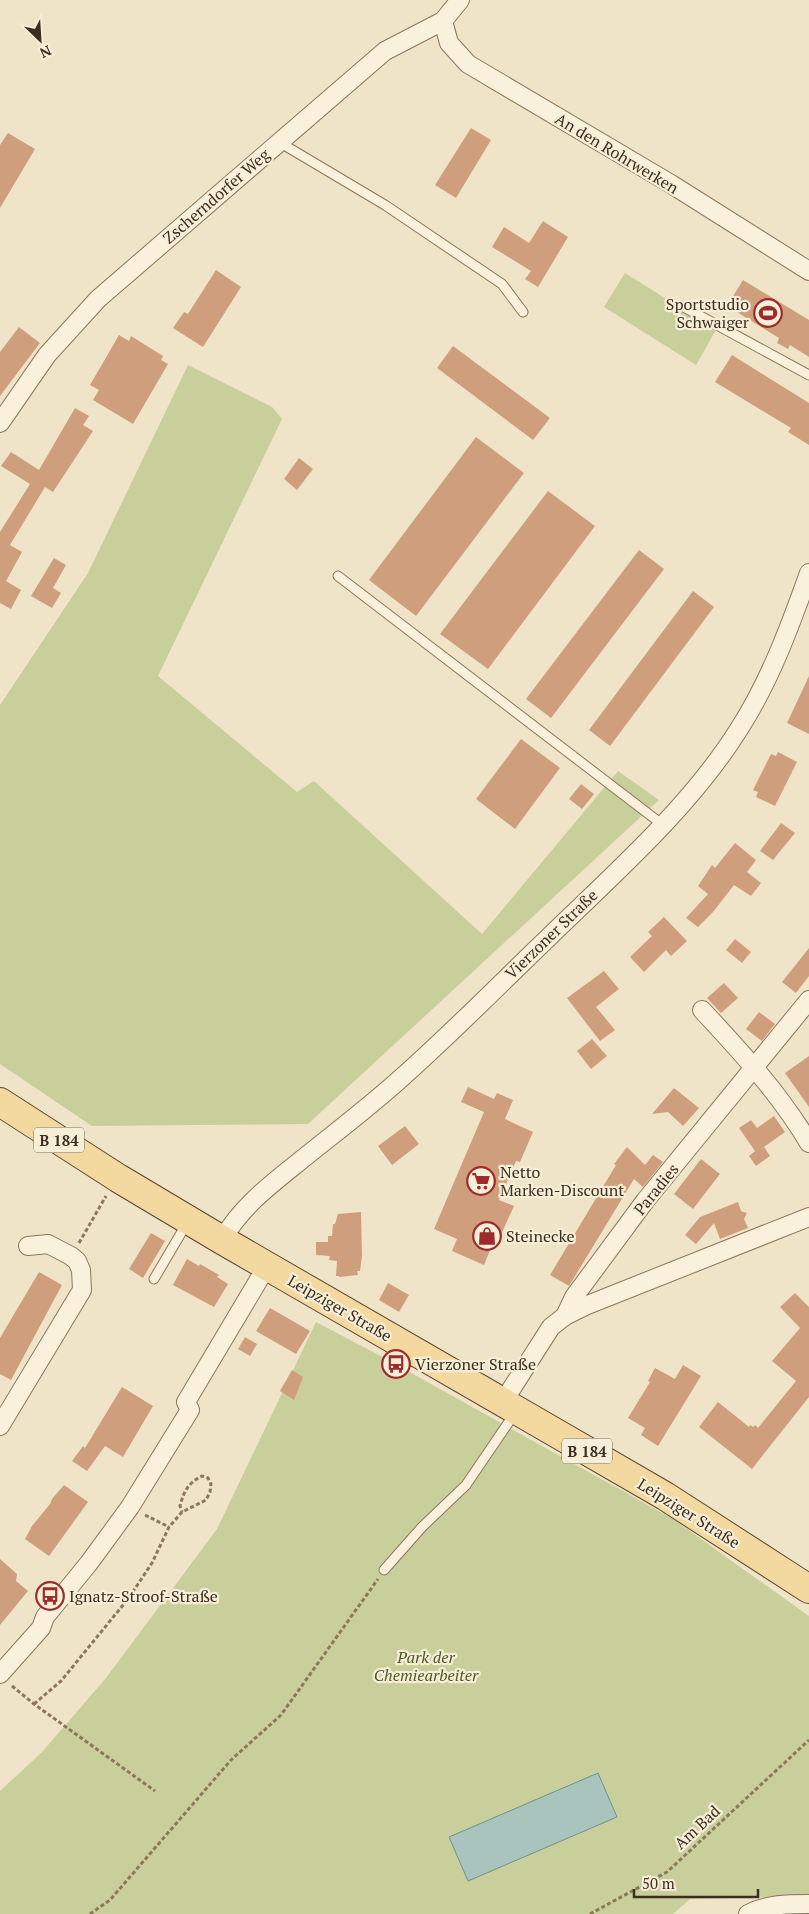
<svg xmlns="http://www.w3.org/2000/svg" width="809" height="1914" font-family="'PT Serif',serif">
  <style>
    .green { fill: #c9cf9b }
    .water { fill: #a9c4bc; stroke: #6f938a }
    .building { fill: #cf9f7d }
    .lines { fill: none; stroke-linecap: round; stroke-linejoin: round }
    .lane-casing { stroke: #8d765c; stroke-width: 11 }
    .street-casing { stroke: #8d765c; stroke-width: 20 }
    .primary-casing { stroke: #5b4430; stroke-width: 30 }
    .path { stroke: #8d765c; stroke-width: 3; stroke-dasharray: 4 2.5; stroke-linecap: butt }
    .lane { stroke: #faf1dc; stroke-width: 9 }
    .street { stroke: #faf1dc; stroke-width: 18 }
    .primary { stroke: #f3d9a0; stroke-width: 28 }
    .labels { text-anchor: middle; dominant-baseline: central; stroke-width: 4.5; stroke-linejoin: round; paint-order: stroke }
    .shield { fill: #f7eed8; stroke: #756857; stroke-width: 1 }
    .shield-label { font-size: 15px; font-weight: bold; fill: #3d2e20 }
    .street-label { font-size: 16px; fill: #3d2e20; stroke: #f7eed8 }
    .poi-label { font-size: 16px; fill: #3d2e20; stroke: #f7eed8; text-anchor: start }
    .park-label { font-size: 16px; font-style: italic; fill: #4d5a26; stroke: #f7eed8 }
  </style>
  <rect width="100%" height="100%" fill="#f0e4c8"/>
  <g class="green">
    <path d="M625,273L716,330L696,365L604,307Z"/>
    <path d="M188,365L272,407L282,419L158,676L297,792L314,781L482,934L618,771L659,800L308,1124L92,1126L0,1064V705L88,573Z"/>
    <path d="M316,1322L396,1364L394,1368L402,1373L404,1369L673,1519L809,1616V1896L690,1899L673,1914H0V1791L42,1752L106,1678L217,1529Z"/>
  </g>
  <path class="water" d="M598,1773L617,1817L468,1881L449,1837Z"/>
  <g class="building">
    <path d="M471,128L491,140L456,198L435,185Z"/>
    <path d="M8,133L35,149L0,208V145Z"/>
    <path d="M543,221L568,237L538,287L525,279L531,271L492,247L504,227L529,243Z"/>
    <path d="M216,270L241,287L203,347L173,328L184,312L188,314Z"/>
    <path d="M743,280L809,320V357L790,345L788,349L777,343L779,338L727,306Z"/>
    <path d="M19,327L40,343L0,396V352Z"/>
    <path d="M119,335L129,341L131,336L163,356L161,360L168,364L133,424L93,400L99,390L90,385Z"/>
    <path d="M453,346L550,418L533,440L437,368Z"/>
    <path d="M732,355L809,403V445L788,432L791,428L715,382Z"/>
    <path d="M75,408L89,416L83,425L93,431L53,492L45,487L10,545L22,552L6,581L21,590L11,609L0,603V532L30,484L1,466L11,452L39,470Z"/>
    <path d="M476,437L524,473L416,616L369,580Z"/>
    <path d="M299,458L313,469L297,490L284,479Z"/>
    <path d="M548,491L595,526L488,669L440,634Z"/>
    <path d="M639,550L664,569L551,718L526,699Z"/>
    <path d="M54,558L66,565L53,588L61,593L52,608L31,596Z"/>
    <path d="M693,591L714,607L610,746L589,730Z"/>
    <path d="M809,676V734L787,723Z"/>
    <path d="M521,739L560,768L515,829L476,799Z"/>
    <path d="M778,752L797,762L775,806L756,797L758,792L753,790L771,754L776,756Z"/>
    <path d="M581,784L594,794L582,809L569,799Z"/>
    <path d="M781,823L795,833L773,860L760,851Z"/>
    <path d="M735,843L756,860L747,872L761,883L751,896L734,885L713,912L698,927L686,918L708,894L698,886L712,865L715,868Z"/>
    <path d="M664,917L687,941L671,956L666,950L644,972L630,957L652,936L648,932Z"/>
    <path d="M735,939L751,952L742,963L726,950Z"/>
    <path d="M809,948V976L796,993L782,982Z"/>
    <path d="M604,971L619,989L596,1007L615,1030L600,1041L567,998Z"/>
    <path d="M724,983L738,998L721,1013L707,998Z"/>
    <path d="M759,1012L775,1024L762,1041L746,1029Z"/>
    <path d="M592,1039L607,1056L591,1069L577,1051Z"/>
    <path d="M809,1056V1107L785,1073Z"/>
    <path d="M468,1087L494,1099L497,1093L513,1100L505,1119L533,1132L520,1162L516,1161L499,1200L514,1206L498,1241L493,1243L484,1265L452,1251L457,1239L434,1229L484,1112L461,1102Z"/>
    <path d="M674,1088L699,1108L683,1126L668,1112L652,1114Z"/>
    <path d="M774,1116L785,1132L764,1147L770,1156L756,1166L749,1156L755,1151L739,1128L751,1120L757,1128Z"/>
    <path d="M405,1126L419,1144L392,1165L378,1146Z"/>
    <path d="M627,1147L645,1165L653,1155L663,1162L643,1187L634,1179L569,1286L550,1275L616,1165L614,1164Z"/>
    <path d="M701,1159L720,1174L693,1209L674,1194Z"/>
    <path d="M738,1202L741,1211L747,1213L744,1219L748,1228L720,1239L714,1223L696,1244L685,1235L700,1217Z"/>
    <path d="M361,1212L362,1256L360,1271H357L358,1275L339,1277V1276H336L337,1261L329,1260L330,1256L316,1255V1242H328V1236H332L333,1224H335L338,1214Z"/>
    <path d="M151,1233L165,1241L143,1278L129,1269Z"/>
    <path d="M187,1259L199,1266L200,1264L219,1275L217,1277L228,1284L214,1307L173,1285Z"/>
    <path d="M39,1272L62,1285L11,1380L0,1374V1338Z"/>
    <path d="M388,1283L409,1295L399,1312L379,1300Z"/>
    <path d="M795,1293L809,1307V1397L752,1469L699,1427L718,1402L749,1427L750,1425L753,1427L755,1425L758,1428L796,1381L772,1361L800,1328L780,1307Z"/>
    <path d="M270,1308L310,1331L296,1354L256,1331Z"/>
    <path d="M245,1337L257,1344L250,1356L238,1349Z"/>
    <path d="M683,1365L701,1376L658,1446L641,1435L645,1428L628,1418L650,1382L648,1381L655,1368L675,1379Z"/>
    <path d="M292,1370L303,1377L294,1400L280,1391Z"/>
    <path d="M122,1387L153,1406L123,1457L105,1446L87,1471L72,1461L83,1446L85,1448Z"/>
    <path d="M64,1485L88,1502L49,1556L25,1539L32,1526L50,1504L52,1499Z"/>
    <path d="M0,1559L17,1574L16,1581L28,1591L0,1625Z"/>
  </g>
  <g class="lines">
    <defs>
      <g id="lane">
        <path d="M279,142L385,205L502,284L523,312"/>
        <path d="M682,306L809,375"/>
        <path d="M338,576L663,825"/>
        <path d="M154,1279L187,1223"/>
        <path d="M384,1570L422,1527L466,1485L515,1413"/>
      </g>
      <g id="street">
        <path d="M443,21L449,43L468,64L671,184L809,271"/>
        <path d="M0,423L47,355L98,299L385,51L443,21L460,0"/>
        <path d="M702,1010C742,1053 779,1093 809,1143"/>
        <path d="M222,1240C242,1205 274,1182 305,1157C336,1132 369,1107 399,1080C451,1034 500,984 550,936C615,873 691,806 739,729C770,681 790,626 809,573"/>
        <path d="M565,1316L574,1297L645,1201L809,1000"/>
        <path d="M503,1402L551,1327L565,1316L585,1306L809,1217"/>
        <path d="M0,1426L82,1290L81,1270L77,1261L71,1256L48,1244L28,1246"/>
        <path d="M0,1674L41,1628L45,1617L89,1563L130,1507L190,1410L186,1402L267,1266"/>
        <path d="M748,1914C767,1904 788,1904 809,1904"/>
      </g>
      <path id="primary" d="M0,1102L118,1178L222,1240L665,1496L809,1589"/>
    </defs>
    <use href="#lane" class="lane-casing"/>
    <use href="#street" class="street-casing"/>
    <use href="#primary" class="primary-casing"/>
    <g class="path">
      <path d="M79,1243L106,1196"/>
      <path d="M145,1515L169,1527"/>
      <path d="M12,1686L34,1704L155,1791"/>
      <path d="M34,1704L61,1681L128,1599L152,1563L169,1527L182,1512L206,1500L210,1492L211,1484L208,1478L202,1476C188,1483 184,1491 180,1506L182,1512"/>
      <path d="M90,1914L110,1900L231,1760L281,1715L378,1579"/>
      <path d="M590,1914L667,1872L809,1740"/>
    </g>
    <use href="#lane" class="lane"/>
    <use href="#street" class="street"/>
    <use href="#primary" class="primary"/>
  </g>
  <defs>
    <symbol id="stadium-ring" viewBox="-11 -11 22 22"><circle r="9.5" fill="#f7eed8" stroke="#9e2a2b" stroke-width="1.5"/><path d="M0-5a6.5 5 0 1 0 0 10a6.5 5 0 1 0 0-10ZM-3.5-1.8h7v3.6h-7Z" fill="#9e2a2b"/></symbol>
    <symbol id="supermarket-ring" viewBox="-11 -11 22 22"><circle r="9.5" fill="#f7eed8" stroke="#9e2a2b" stroke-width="1.5"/><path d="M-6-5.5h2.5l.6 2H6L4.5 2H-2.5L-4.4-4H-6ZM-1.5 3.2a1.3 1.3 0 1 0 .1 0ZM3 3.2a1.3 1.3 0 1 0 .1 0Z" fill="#9e2a2b"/></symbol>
    <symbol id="shop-ring" viewBox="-11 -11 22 22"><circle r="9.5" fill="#f7eed8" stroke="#9e2a2b" stroke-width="1.5"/><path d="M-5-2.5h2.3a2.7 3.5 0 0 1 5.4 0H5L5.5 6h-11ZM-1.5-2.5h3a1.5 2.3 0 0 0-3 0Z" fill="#9e2a2b"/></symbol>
    <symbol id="bus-ring" viewBox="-11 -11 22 22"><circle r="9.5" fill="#f7eed8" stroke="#9e2a2b" stroke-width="1.5"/><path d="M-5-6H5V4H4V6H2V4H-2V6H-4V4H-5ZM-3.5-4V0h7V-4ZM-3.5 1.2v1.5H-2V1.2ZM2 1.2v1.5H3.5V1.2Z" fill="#9e2a2b"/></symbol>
  </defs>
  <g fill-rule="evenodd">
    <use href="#stadium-ring" x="752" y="297" width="32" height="32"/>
    <use href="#supermarket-ring" x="465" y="1165" width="32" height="32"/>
    <use href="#shop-ring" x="471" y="1220" width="32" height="32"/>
    <use href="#bus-ring" x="380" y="1348" width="32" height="32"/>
    <use href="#bus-ring" x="34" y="1580" width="32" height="32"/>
  </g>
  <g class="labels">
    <g class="shield">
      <rect x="34" y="1127.5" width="50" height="25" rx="4"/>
      <rect x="562" y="1438.5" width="50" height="25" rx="4"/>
    </g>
    <g class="shield-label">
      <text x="59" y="1140">B 184</text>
      <text x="587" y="1451">B 184</text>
    </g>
    <g class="street-label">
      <text transform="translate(617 153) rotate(31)">An den Rohrwerken</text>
      <text transform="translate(216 196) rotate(-41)">Zscherndorfer Weg</text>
      <text transform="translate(551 934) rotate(-44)">Vierzoner Straße</text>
      <text transform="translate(656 1189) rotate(-51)">Paradies</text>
      <text transform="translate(340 1308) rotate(30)">Leipziger Straße</text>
      <text transform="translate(689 1513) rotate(32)">Leipziger Straße</text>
      <text transform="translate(697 1827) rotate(-43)">Am Bad</text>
    </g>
    <g class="poi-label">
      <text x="749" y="304" text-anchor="end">Sportstudio<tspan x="749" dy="18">Schwaiger</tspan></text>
      <text x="500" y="1172">Netto<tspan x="500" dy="18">Marken-Discount</tspan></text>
      <text x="506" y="1236">Steinecke</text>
      <text x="415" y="1364">Vierzoner Straße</text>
      <text x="69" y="1596">Ignatz-Stroof-Straße</text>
    </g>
    <g class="park-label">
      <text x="426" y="1657">Park der<tspan x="426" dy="18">Chemiearbeiter</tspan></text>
    </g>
  </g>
  <g transform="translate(40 40) rotate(155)" stroke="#f7eed8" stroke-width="4" paint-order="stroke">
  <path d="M0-4L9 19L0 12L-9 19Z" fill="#3d2e20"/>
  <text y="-8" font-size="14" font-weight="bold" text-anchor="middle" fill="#3d2e20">N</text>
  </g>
  <path d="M634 1889v8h124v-8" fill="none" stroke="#3d2e20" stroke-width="2.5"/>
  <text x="642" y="1889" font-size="15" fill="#3d2e20" stroke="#f7eed8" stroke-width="4" paint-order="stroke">50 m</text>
</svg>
